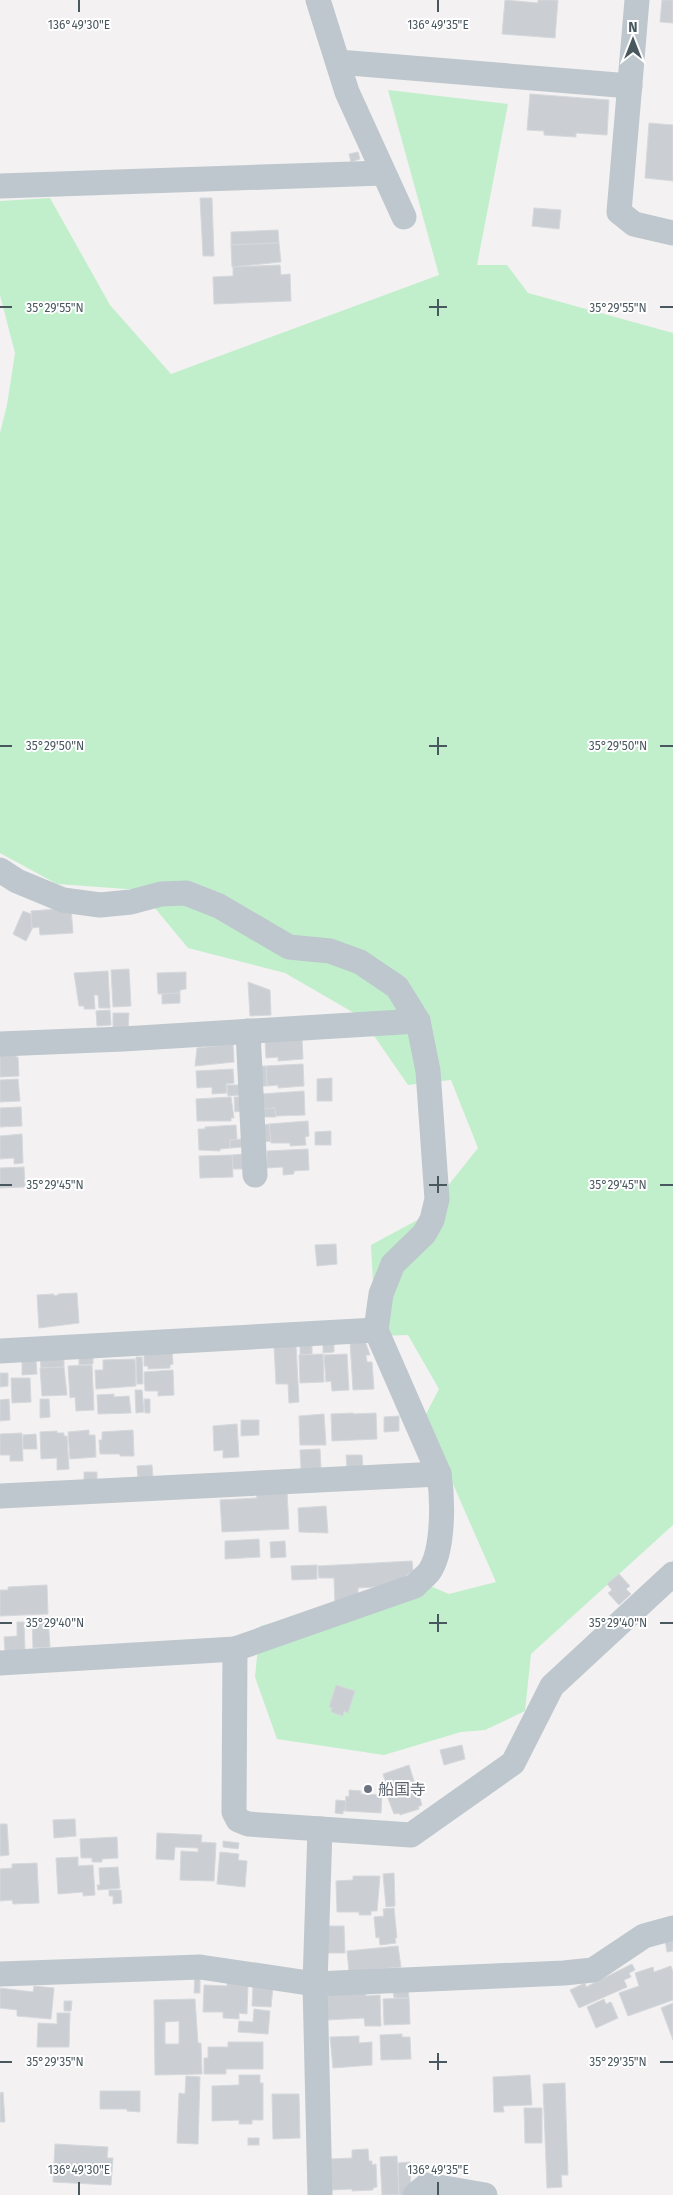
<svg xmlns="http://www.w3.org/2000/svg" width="673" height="2195" font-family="'Fira Sans','Noto Sans JP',sans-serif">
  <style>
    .green { fill: #c1efcc }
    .building { fill: #cbcfd3; stroke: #d5d8dc; fill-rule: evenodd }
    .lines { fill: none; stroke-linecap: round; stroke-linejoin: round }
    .minor { stroke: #bdc7cd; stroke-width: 25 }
    .ticks { fill: none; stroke: #49575e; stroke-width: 2 }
    .worship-dot { fill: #6b7280; stroke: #fff; stroke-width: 2 }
    .labels { text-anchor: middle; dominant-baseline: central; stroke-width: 4; stroke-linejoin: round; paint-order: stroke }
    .worship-label { font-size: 16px; fill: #5b616d; stroke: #fff; text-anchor: start }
    .ticks-label { font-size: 12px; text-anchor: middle; fill: #49575e; stroke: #fff; stroke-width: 4; stroke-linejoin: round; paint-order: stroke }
  </style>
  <rect width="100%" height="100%" fill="#f3f1f1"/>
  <path class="green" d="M388,90L508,104L477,265H507L528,293L673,333V1525L531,1654L525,1711L485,1730L461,1732L384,1755L277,1739L255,1677L260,1626L423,1583L449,1594L496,1582L424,1418L439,1389L408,1335L376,1336L371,1245L423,1217L478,1148L451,1080L408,1085L361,1017L285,973L188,948L140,890L57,884L0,853V433L7,405L15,353L0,295V201L50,198L110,305L171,374L439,275Z"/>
  <g class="building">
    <path d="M505,0L538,3V0H558L555,38L502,34Z"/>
    <path d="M662,0H673V23L660,22Z"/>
    <path d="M530,94L609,100L607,135L576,133V137L544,135V131L527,130Z"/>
    <path d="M649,123L673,125V181L645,178Z"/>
    <path d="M358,152L360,159L351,162L349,154Z"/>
    <path d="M200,198H212L214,256H203Z"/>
    <path d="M534,208L561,210L559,229L532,226Z"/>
    <path d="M278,230L279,243L231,245V232Z"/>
    <path d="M279,243L281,262L232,267L231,245Z"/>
    <path d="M280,265L281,275L290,274L291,301L214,304L213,277L233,276V267Z"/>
    <path d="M71,908L73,933L40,935L39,927L32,928L31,911Z"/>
    <path d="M23,911L31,914L32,929L26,941L13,934Z"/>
    <path d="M129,969L131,1006L113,1007L111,970Z"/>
    <path d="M108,971L110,1008H99L98,995H94L95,1009H84V1006H79L74,973Z"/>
    <path d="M186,972V989L180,990V993L158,994L157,973Z"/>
    <path d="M248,982L270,990L271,1015L250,1016Z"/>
    <path d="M180,993V1003L162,1004V994Z"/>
    <path d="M110,1010L111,1025L97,1026L96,1011Z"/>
    <path d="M113,1013H129L128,1031H113Z"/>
    <path d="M302,1037L303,1059L278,1061V1057L266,1058L265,1039Z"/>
    <path d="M233,1044L234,1062L195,1066L197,1048Z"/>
    <path d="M16,1053V1057H18L19,1076L0,1077V1054Z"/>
    <path d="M303,1064L304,1086L278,1088V1085L267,1086L266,1066Z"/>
    <path d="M261,1066H266L267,1086H262Z"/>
    <path d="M233,1069L234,1083L226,1084L227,1093L212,1094V1087L197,1088L196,1071Z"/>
    <path d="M332,1078V1101H317V1079Z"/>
    <path d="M18,1079L20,1101L0,1102V1080Z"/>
    <path d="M227,1085H240L241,1095L228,1096Z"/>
    <path d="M304,1091L305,1115L276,1116L275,1108L262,1109L261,1094Z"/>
    <path d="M231,1097L234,1118H231V1121H197L196,1099Z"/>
    <path d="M234,1097H240L241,1111L235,1112Z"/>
    <path d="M21,1107L22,1126L0,1127V1108Z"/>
    <path d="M275,1108L276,1117H261V1109Z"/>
    <path d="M308,1121L309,1136L305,1137L306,1145L290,1146V1143H271L269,1124Z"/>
    <path d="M269,1124L271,1141L263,1142L262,1125Z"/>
    <path d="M236,1125L237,1139L230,1140V1148L220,1149V1151L199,1150L198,1129H205V1127Z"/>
    <path d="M331,1131V1145H315V1132Z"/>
    <path d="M22,1134L23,1163L14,1164V1158L0,1159V1136Z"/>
    <path d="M242,1139V1147L230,1148V1140Z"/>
    <path d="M308,1149L309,1170L294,1171V1174L283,1175V1167L267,1168V1151Z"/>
    <path d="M244,1154L245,1169H233L232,1155Z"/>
    <path d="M232,1155L233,1177L200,1178L199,1156Z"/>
    <path d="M24,1167L25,1187L0,1188V1168Z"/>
    <path d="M336,1244L337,1264L317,1266L315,1245Z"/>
    <path d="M77,1293L79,1323L39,1328L37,1295L54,1294V1296L58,1295V1294Z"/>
    <path d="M365,1341L370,1355H366L367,1362H372L374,1389L353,1390L350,1342Z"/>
    <path d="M323,1342H334V1352L323,1353Z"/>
    <path d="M312,1343V1354L300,1355V1344Z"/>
    <path d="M296,1345L299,1402L289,1403L288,1384H276L274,1346Z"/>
    <path d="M172,1350L173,1364L170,1365V1368L148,1369V1366H144V1352Z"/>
    <path d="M323,1354L324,1382L300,1383L299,1355Z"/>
    <path d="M347,1354L349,1390L332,1391L331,1381L326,1382L324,1355Z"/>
    <path d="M79,1355H93V1364L79,1365Z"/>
    <path d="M64,1356V1367L41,1368L40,1357Z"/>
    <path d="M136,1357H142L143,1384H137Z"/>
    <path d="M36,1359L37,1374L22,1375V1360Z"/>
    <path d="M135,1359L136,1386L96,1389L95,1370H103V1360Z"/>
    <path d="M92,1365L94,1410L76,1411L75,1397L70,1398L68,1366Z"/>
    <path d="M64,1367L67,1395L42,1396L40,1368Z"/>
    <path d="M173,1370L174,1395L158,1396V1391H145L144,1372Z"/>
    <path d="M0,1373H8V1386L0,1387Z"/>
    <path d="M11,1378H30L31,1402L12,1403Z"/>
    <path d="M135,1390H142L144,1412L136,1413Z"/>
    <path d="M114,1394V1397L129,1396L131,1413L98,1414L97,1395Z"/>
    <path d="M9,1399L10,1420L0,1421V1400Z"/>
    <path d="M40,1399H49L50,1417L40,1418Z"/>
    <path d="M144,1399H150V1413H145Z"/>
    <path d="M353,1413V1414L376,1413L377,1439L332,1441L331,1414Z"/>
    <path d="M324,1414L326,1445H300L299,1416Z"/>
    <path d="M399,1416V1431L384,1432V1417Z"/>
    <path d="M241,1420H259V1435L241,1436Z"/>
    <path d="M237,1424L239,1457L223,1458V1450L214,1451L213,1426Z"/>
    <path d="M89,1430V1435H95L96,1457L70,1459L68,1432Z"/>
    <path d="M133,1430L134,1456H120V1454H100L99,1440H102V1432Z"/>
    <path d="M57,1431V1433H64V1436H67L69,1469L57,1470V1458L41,1459L40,1432Z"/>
    <path d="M22,1433L23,1461H10V1455H0V1434Z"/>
    <path d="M36,1434L37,1449H23V1435Z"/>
    <path d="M320,1449L321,1469L301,1470L300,1450Z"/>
    <path d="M346,1455H362L363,1468H347Z"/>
    <path d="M152,1465L153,1478L138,1479L137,1466Z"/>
    <path d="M84,1472H97V1483L84,1484Z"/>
    <path d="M287,1491L289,1529L222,1532L220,1500L257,1498L256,1492Z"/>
    <path d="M326,1506L328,1533L299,1532L298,1508Z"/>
    <path d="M259,1539L260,1557L225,1559V1541Z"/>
    <path d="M285,1541L286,1557L271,1558L270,1542Z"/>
    <path d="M412,1561L413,1571L391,1586L358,1588V1597L335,1605L334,1578H319L318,1566Z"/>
    <path d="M317,1565V1579L292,1580L291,1566Z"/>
    <path d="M619,1574L630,1586L626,1589L631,1594L619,1605L608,1593L612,1590L607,1584Z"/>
    <path d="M47,1585L48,1614L0,1616V1590H8V1587Z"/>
    <path d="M48,1617L50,1647L33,1648L32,1618Z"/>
    <path d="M17,1622H24L25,1651L5,1652L4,1637L17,1636Z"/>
    <path d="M336,1685L355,1691L348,1713L344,1711L343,1716L331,1712L332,1708L329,1707Z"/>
    <path d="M462,1745L465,1759L444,1765L440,1750Z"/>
    <path d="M409,1765L415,1784L389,1793L383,1774Z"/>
    <path d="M416,1786L422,1805L418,1807L419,1809L400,1815L399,1813L394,1814L387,1796Z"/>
    <path d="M349,1790L361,1791V1794L382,1795L381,1813L345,1811L346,1796L349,1797Z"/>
    <path d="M336,1800L346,1801L345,1811H343V1814L335,1813Z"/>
    <path d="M75,1819L76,1836L54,1838L53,1820Z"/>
    <path d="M0,1824H7L9,1855L0,1856Z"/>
    <path d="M157,1833L202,1835L201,1842L216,1843L214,1881L180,1880L181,1851L198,1852V1848L175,1847L174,1860L156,1859Z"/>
    <path d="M117,1837L118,1858L102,1859V1862H92V1858H81L80,1839Z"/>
    <path d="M223,1841L239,1843L238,1849L223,1847Z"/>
    <path d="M220,1852L239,1854L238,1860L247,1861L245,1887L217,1884Z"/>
    <path d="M78,1857V1866L93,1865L95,1895L83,1896V1892L58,1894L56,1858Z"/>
    <path d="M37,1863L39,1903L13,1904L12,1900L0,1901V1869L12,1868V1864Z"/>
    <path d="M118,1867L120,1888L98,1890L97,1885H100L99,1868Z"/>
    <path d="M394,1873L395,1906L386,1907L383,1874Z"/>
    <path d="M353,1876H380L377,1911H371V1915H359V1912H337L336,1881L353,1880Z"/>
    <path d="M109,1890H121L122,1903L113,1904V1896H109Z"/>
    <path d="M394,1908L397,1938H395L396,1943L380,1945L379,1937L376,1938L374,1917L384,1916L383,1909Z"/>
    <path d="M325,1926H344L345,1953H326Z"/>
    <path d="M673,1939V1951L667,1952L665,1940Z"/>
    <path d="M398,1946L401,1967L349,1972L347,1951Z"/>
    <path d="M632,1964L635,1970L629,1973L631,1977L624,1980L627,1987L579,2008L570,1990L585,1983L586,1987Z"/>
    <path d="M671,1966L673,1972V2000L628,2016L619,1993L639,1986L635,1973L653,1967L654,1972Z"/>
    <path d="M195,1976H200V1993H194Z"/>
    <path d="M227,1982L248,1983L247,2014L239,2013V2019L223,2018V2012H203L204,1985L227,1986Z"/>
    <path d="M253,1985L273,1987L271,2007L252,2006Z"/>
    <path d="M34,1986L54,1988L51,2019L17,2016V2010L0,2008V1988L33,1992Z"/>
    <path d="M393,1988H408L409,1998H394Z"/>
    <path d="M366,1992V1996L380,1995L381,2026H365L364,2018L327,2020L326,1998H328V1993Z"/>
    <path d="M409,1998L410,2024L384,2025L383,1999Z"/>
    <path d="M195,1999L198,2043H201L202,2074L155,2075L154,2000ZM179,2021V2044H165V2022Z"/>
    <path d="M604,1999L606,2004L611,2002L618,2018L596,2028L587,2007Z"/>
    <path d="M64,2001H72L71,2011H64Z"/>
    <path d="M673,2003V2040L661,2008Z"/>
    <path d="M254,2009L270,2011L268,2034L238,2032L239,2021L253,2022Z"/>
    <path d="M57,2013H70L69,2047H37L38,2023L57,2024Z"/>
    <path d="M402,2034V2037H410L411,2059L381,2060L380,2035Z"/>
    <path d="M359,2036V2043L372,2042V2065L333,2068L330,2037Z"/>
    <path d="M228,2042H263V2069H226V2074H204V2058H208V2047H228Z"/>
    <path d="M239,2075H260V2083H263V2120H252V2124H239V2120L212,2121V2086L239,2085Z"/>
    <path d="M530,2075L532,2105L503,2106L504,2112H494L493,2077Z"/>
    <path d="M186,2076L200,2077L198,2144L177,2143L179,2093L185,2094Z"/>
    <path d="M565,2083L568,2175H561L562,2187L547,2188L543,2084Z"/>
    <path d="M100,2091H140V2112L127,2111V2109H100Z"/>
    <path d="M3,2092L5,2122H0V2093Z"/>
    <path d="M272,2094H299L300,2138L273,2139Z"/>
    <path d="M524,2108H542V2143H525Z"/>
    <rect x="248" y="2138" width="11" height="7"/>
    <path d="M55,2144L108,2147L107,2158H113L111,2185L53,2182Z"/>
    <path d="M368,2149L369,2161H372V2165L376,2164L377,2187L373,2188V2190L352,2191V2189L332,2190L331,2159L352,2158V2150Z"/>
    <path d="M397,2156L399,2195H382L380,2157Z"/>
    <path d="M410,2162L411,2189L404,2195H399L398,2163Z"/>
  </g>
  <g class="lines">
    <g class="minor">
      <path d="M318,0L347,92L404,217"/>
      <path d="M637,0L619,212L634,224L673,233"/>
      <path d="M338,62L630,86"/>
      <path d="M0,186L383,173"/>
      <path d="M0,870L17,881L63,900L100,905L131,902L161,894L186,893L219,906L289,947L330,951L360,962L397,987L418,1021L428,1071L437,1199L432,1220L424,1234L393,1264L381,1294L376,1330L439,1474C443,1499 444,1551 429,1572C425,1577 419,1581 415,1586L235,1649L0,1663"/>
      <path d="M248,1031L255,1175"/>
      <path d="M0,1044L123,1039L418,1021"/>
      <path d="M0,1351L376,1330"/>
      <path d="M0,1496L439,1474"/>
      <path d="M235,1649L234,1812L238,1820L248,1824L411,1835L513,1763L552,1686L673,1574"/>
      <path d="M320,1829L315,1984L320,2195"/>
      <path d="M0,1974L200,1967L315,1984L564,1973L593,1970L644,1936L673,1928"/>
      <path d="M415,2195L427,2185L485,2195"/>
    </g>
  </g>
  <path class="ticks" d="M79,0V12M438,0V12M438,299V316M0,307H12M429,307H447M660,307H673M438,737V755M0,746H12M429,746H447M660,746H673M438,1176V1193M0,1185H12M429,1185H447M660,1185H673M438,1614V1632M0,1623H12M429,1623H447M660,1623H673M438,2053V2070M0,2062H12M429,2062H447M660,2062H673M79,2182V2195M438,2182V2195"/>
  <circle class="worship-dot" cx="368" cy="1789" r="5"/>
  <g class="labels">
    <g class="worship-label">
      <text x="378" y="1789">船国寺</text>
    </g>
  </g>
  <g class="ticks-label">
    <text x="79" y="29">136°49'30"E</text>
    <text x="438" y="29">136°49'35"E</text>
    <text x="55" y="312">35°29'55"N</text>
    <text x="618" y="312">35°29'55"N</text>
    <text x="55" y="750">35°29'50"N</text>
    <text x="618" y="750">35°29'50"N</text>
    <text x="55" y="1189">35°29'45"N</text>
    <text x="618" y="1189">35°29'45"N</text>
    <text x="55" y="1627">35°29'40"N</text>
    <text x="618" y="1627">35°29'40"N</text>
    <text x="55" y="2066">35°29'35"N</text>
    <text x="618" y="2066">35°29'35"N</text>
    <text x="79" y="2174">136°49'30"E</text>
    <text x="438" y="2174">136°49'35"E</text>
  </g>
  <g transform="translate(633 40)" stroke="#ffffff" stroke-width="4" paint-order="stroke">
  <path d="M0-4L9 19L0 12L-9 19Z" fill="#49575e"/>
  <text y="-8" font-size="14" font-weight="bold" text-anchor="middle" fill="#49575e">N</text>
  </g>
</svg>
